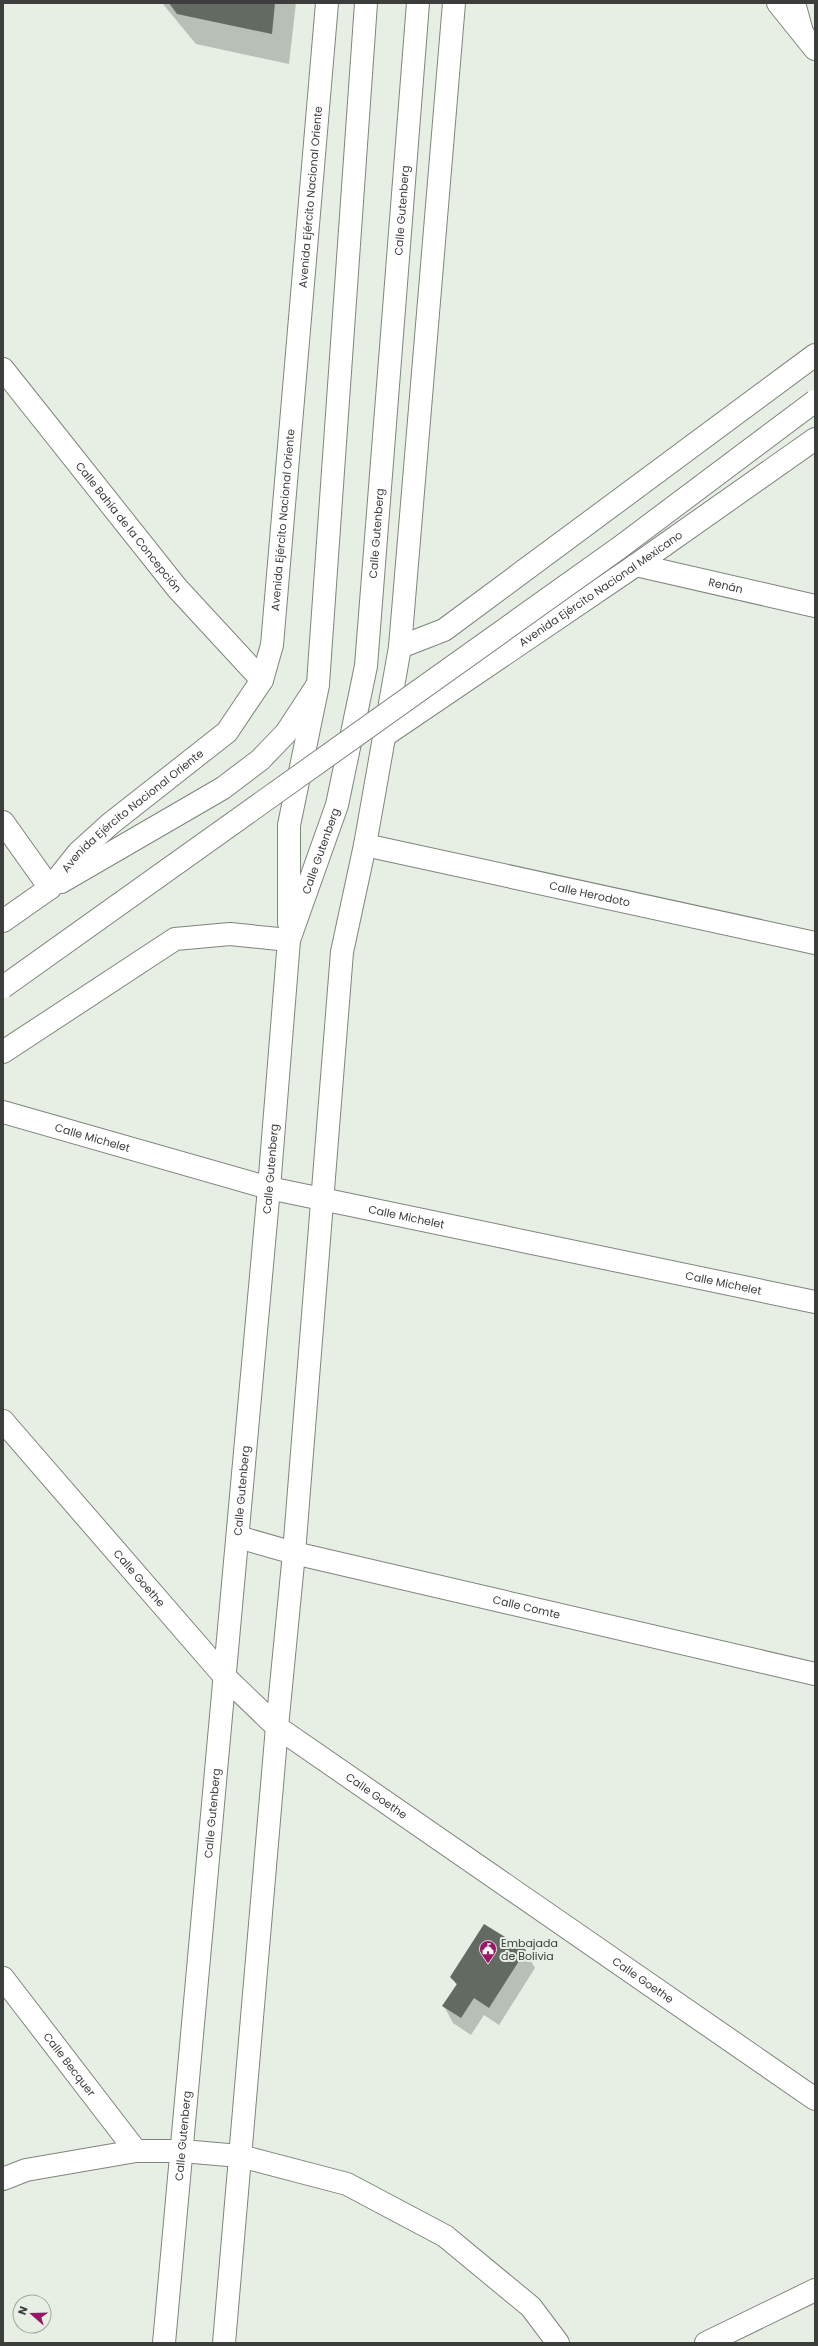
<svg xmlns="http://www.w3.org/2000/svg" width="818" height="2346" font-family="Poppins,sans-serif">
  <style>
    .shadow { fill: #0003 }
    .building { fill: #636a61 }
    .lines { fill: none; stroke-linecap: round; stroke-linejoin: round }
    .minor-casing { stroke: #7e857c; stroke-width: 24 }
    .major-casing { stroke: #7e857c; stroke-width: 24 }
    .highway-casing { stroke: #7e857c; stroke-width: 24 }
    .minor { stroke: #fff; stroke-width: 22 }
    .major { stroke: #fff; stroke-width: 22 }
    .highway { stroke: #fff; stroke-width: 22 }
    .major-bridge-casing { stroke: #7e857c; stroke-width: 24; stroke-linecap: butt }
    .major-bridge { stroke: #fff; stroke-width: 22 }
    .labels { text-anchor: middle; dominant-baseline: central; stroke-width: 4; stroke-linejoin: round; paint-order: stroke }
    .street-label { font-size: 11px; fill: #3b3e3a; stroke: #e7efe5 }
    .poi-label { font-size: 11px; fill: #3b3e3a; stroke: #e7efe5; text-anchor: start }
  </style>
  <rect width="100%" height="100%" fill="#e7efe5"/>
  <g class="shadow">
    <path d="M162,3H296L289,64L196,44Z"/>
    <path d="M525,1951L535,1968L499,2025L484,2015L471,2035L453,2023L444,2006L457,1986L452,1977Z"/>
  </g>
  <g class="building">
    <path d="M169,3H275L272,34L177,14Z"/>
    <path d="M484,1924L526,1950L489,2008L474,1998L461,2018L442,2006L457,1984L450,1977Z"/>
  </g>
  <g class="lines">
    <defs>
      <g id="minor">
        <path id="s1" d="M3,369L177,588L262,680"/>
        <path id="s2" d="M636,565L815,606"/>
        <path d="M400,647L444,630L815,355"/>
        <path id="s3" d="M384,736L636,565L815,439"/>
        <path d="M3,822L50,888"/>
        <path id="s4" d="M365,845L815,943"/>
        <path d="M289,923V825L318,685"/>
        <path id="s5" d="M3,1112L269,1188L815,1302"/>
        <path id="s6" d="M3,1421L225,1677L277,1727L815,2099"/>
        <path id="s7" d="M238,1537L294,1553L815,1674"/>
        <path id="s8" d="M3,1978L136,2151"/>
        <path d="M3,2179L26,2170L136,2151H182L240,2156L347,2184L445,2236L531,2307L558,2343"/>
        <path id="s9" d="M164,2343L269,1188L289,940L337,805L366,666L418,3"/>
        <path d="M224,2343L277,1727L294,1553L342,952L365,845L400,647L454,3"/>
      </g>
      <g id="major">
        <path d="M778,3L815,49"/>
        <path d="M61,882L223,788L260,760L286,733L318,684L366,3"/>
        <path id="s10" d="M3,921L50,888L78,853L110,824L227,732L262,680L272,645L327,3"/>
        <path d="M3,1052L175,939L230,934L289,940"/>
        <path d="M706,2343L815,2290"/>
      </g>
      <path id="highway" d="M794,3L802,32"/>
    </defs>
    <use href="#minor" class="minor-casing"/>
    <use href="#major" class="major-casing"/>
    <use href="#highway" class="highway-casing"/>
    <use href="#minor" class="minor"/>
    <use href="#major" class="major"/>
    <use href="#highway" class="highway"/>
    <defs>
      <path id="major-bridge" d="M3,987L619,548L815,401"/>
    </defs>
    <use href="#major-bridge" class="major-bridge-casing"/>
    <use href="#major-bridge" class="major-bridge"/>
  </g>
  <defs>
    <symbol id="civic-pin" viewBox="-11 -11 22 30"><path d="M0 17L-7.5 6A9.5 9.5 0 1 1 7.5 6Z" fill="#9b1668" stroke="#e7efe5"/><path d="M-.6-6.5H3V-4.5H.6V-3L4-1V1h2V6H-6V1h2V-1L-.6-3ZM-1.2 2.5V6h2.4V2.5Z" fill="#fff"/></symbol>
  </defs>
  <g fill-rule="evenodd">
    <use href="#civic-pin" x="478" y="1939" width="20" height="27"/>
  </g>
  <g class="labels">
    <g class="street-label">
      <text stroke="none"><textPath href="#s10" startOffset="843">Avenida Ejército Nacional Oriente</textPath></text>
      <text stroke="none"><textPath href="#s9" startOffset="2151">Calle Gutenberg</textPath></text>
      <text stroke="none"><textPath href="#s10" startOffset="519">Avenida Ejército Nacional Oriente</textPath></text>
      <text stroke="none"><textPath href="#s1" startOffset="202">Calle Bahía de la Concepción</textPath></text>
      <text stroke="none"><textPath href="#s9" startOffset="1827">Calle Gutenberg</textPath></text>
      <text stroke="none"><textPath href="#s2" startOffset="92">Renán</textPath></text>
      <text stroke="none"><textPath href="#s3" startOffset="262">Avenida Ejército Nacional Mexicano</textPath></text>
      <text stroke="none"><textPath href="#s10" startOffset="171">Avenida Ejército Nacional Oriente</textPath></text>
      <text stroke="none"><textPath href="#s9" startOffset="1503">Calle Gutenberg</textPath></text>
      <text stroke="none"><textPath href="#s4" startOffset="230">Calle Herodoto</textPath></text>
      <text stroke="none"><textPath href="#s5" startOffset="93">Calle Michelet</textPath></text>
      <text stroke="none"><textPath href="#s9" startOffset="1179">Calle Gutenberg</textPath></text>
      <text stroke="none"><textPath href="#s5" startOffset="417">Calle Michelet</textPath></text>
      <text stroke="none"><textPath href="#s5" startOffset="741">Calle Michelet</textPath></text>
      <text stroke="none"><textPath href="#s9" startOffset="856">Calle Gutenberg</textPath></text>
      <text stroke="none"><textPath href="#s6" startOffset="208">Calle Goethe</textPath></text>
      <text stroke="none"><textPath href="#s7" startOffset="297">Calle Comte</textPath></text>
      <text stroke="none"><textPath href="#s6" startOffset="532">Calle Goethe</textPath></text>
      <text stroke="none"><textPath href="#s9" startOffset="532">Calle Gutenberg</textPath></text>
      <text stroke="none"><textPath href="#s6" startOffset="856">Calle Goethe</textPath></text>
      <text stroke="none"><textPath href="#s8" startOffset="109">Calle Becquer</textPath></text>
      <text stroke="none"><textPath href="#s9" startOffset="208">Calle Gutenberg</textPath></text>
    </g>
    <g class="poi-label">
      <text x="501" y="1943">Embajada<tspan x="501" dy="13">de Bolivia</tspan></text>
    </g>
  </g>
  <rect width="818" height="2346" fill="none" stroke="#3b3e3a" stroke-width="8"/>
  <g transform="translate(32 2314) rotate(290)"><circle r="19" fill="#e7efe5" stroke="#a2a8a1"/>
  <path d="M0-3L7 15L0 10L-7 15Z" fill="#9b1668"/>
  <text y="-6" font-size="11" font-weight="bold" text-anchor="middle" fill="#3b3e3a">N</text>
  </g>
</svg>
